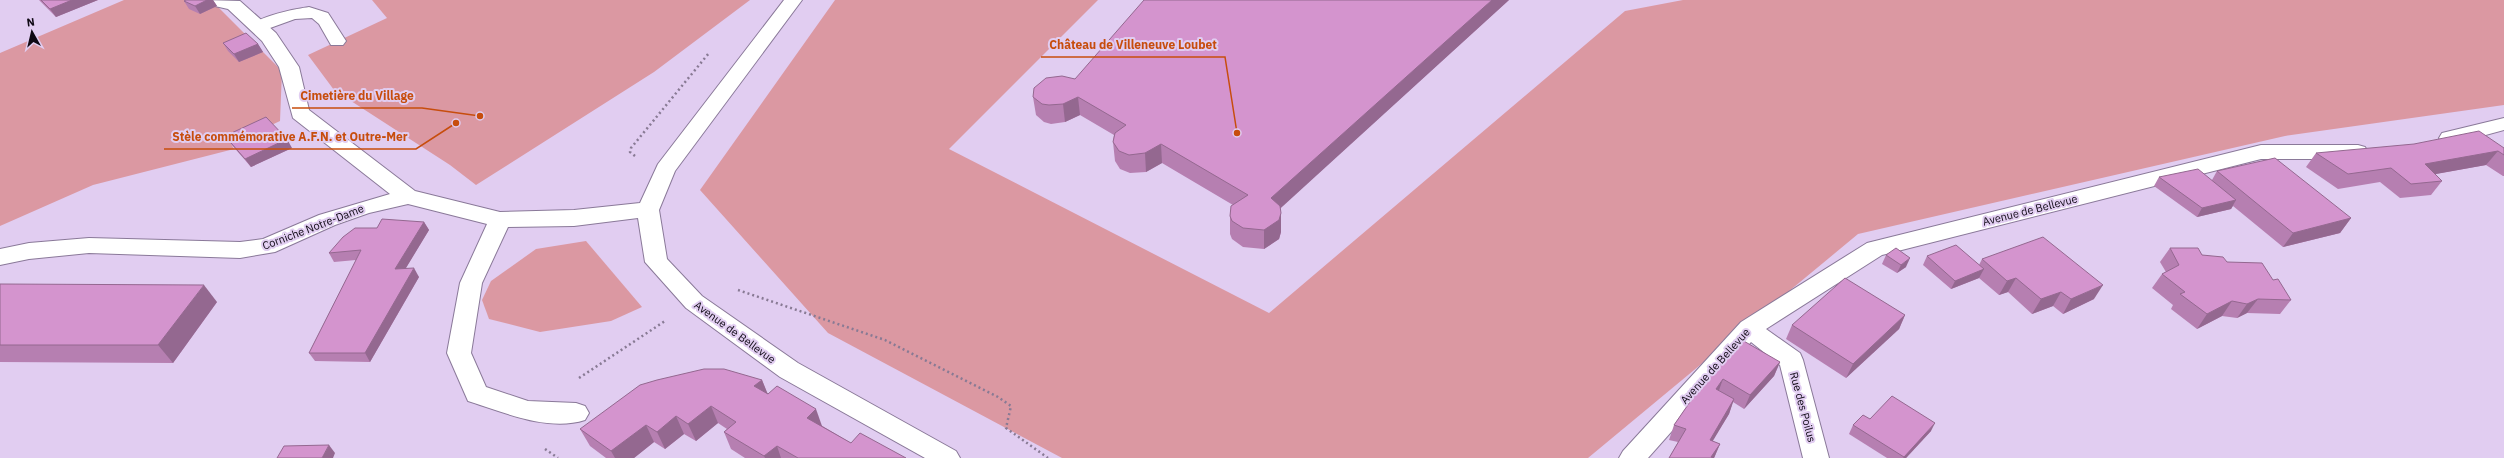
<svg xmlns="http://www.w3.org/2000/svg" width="2504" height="458" font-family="'IBM Plex Sans',sans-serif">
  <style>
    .green { fill: #db98a2 }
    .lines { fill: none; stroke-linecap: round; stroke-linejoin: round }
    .lane-casing { stroke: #8a7999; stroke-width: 2 }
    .street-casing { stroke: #8a7999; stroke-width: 2 }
    .path { stroke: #887a94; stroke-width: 2.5; stroke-dasharray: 2 3; stroke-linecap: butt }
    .lane { fill: #fff; fill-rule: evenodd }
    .street { fill: #fff; fill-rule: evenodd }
    .wall { fill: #b67fb1 }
    .shaded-wall { fill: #946890 }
    .building { fill: #d494ce; stroke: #946890 }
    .labels { text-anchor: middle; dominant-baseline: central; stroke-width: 4; stroke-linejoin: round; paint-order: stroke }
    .street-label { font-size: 11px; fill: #0f0914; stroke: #e1cdf1 }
    .leader { fill: none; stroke: #c74d0d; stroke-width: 1.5 }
    .callout-dot { fill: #c74d0d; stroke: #e1cdf1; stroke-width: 1.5 }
    .callout-label { font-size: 12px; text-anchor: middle; font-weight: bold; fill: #c74d0d; stroke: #e1cdf1; stroke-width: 4; stroke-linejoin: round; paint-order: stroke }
  </style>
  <rect width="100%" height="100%" fill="#e1cdf1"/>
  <g class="green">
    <path d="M124,0H190L217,6L282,71L280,121L231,144L234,149L93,185L0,226V53Z"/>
    <path d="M372,0H750L654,72L476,185L450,165L334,90L308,55L387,18Z"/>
    <path d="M835,0H1098L949,149L1269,313L1625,11L1683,0H2504V105L2285,136L1858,234L1588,458H1062L828,333L700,190Z"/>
    <path d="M586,241L642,307L611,321L540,332L489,319L482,300L491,281L536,249Z"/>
  </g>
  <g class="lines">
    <defs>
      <path id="lane" d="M309,7L328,13L346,41L343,45H331L319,24L312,18L295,19L259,32L253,31L250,27C258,16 295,9 309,7Z"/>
      <g id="street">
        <path d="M203,0L240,1L276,33L299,67L309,110L415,191L500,212L574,210L640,203L658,164L784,0H802L675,171L659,210L667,259L702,296L798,363L956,451L960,458H925L780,377L686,308L645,262L638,218L574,226L508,227L482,283L471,353L486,387L528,401L576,403L585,406L589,413L585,420C548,432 503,412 468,401L447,353L460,283L487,224L408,204L369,213L335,225L275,252L240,258L89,253L29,259L0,265V249L29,243L89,238L240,242L263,239L319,215L390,194L293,118L279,67L262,41L228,9L206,4Z"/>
        <path d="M2504,118V130L2449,145L2442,143L2439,138L2442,133Z"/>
        <path d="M2261,145H2358L2365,147L2368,152L2365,157L2358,159H2261L1882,255L1766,329L1800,353L1803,360L1829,458H1803L1780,365L1751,342L1648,458H1619L1623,451L1741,322L1867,243Z"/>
      </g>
    </defs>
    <use href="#lane" class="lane-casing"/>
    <use href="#street" class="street-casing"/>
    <g class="path">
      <path d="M635,156L630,152L631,148L709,53"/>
      <path d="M738,290L885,340L998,397L1011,406L1006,428L1048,458"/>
      <path d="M579,378L665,321"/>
      <path d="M545,449L558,458"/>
    </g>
    <use href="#lane" class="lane"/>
    <use href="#street" class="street"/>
  </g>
  <g class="wall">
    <path d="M39,0H98L56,17Z"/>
    <path d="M186,0H213L217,6L200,14L189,9L184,1Z"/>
    <path d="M1509,0L1280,208L1281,232L1279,239L1264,249L1243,247L1232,239L1230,234V216L1233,205L1162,163L1146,172L1130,173L1120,169L1115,161L1113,142L1114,135L1080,115L1065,122L1051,124L1044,122L1036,115L1033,97L1075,79Z"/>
    <path d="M223,43L258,44L263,52L239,62L228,51Z"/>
    <path d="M225,136L292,148L251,167L231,144Z"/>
    <path d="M2504,148V176H2503L2486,165L2435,174L2442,181L2431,195L2400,198L2380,182L2338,189L2306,167L2316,153Z"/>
    <path d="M2217,171L2351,218L2340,233L2283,247L2233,206L2231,209L2197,217L2154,186L2159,177L2212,180Z"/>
    <path d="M424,222L429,230L405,269L419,277L370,362L315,361L309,353L356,260L334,262L329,253L377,228Z"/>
    <path d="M2170,248L2202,255L2227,262L2273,280L2291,300L2280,314L2247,313L2237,318L2222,316L2197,329L2171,309L2173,305L2152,288L2162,274L2166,272L2160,262Z"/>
    <path d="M1886,255L1906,267L1897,273L1882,264Z"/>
    <path d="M1927,256L1979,265L1982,259L2094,299L2063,314L2053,306L2032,314L2008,292L1999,295L1979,278L1951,289L1923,265Z"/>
    <path d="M0,284L217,302L173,363L0,362Z"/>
    <path d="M1905,315L1899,329L1846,378L1786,339L1792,325Z"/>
    <path d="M1780,362L1774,376L1744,409L1733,402L1729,414L1712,441L1720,444L1714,458H1669L1678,442L1669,440L1674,425L1701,386Z"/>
    <path d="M762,380L767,393L851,443L906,458H745L731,449L724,432L727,429L718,423L696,441L684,434L665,449L654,442L634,458H606L590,446L580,429Z"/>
    <path d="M1870,419L1931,431L1906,458H1887L1849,434L1853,425Z"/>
  </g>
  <g class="shaded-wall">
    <path d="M72,0H98L56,17L50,9Z"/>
    <path d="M207,0H213L217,6L200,14L195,6Z"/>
    <path d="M1492,0H1509L1271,217V198Z"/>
    <path d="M258,44L263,52L239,62L234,54Z"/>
    <path d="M1078,97L1080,115L1065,122L1063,104Z"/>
    <path d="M287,139L292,148L251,167L245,159Z"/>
    <path d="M1161,144L1162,163L1146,172L1145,153Z"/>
    <path d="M2498,151L2486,165L2414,178L2425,164Z"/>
    <path d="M2236,200L2231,209L2197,217L2202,208Z"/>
    <path d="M1281,213V232L1279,239L1264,249V230Z"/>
    <path d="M2351,218L2340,233L2283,247L2293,233Z"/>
    <path d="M424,222L429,230L400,278L395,269Z"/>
    <path d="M1910,258L1906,267L1897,273L1901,265Z"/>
    <path d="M414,268L419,277L370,362L365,353Z"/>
    <path d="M1984,269L1979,278L1951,289L1955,281Z"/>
    <path d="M2016,278L2008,292L1999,295L2007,281Z"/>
    <path d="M204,285L217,302L173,363L158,345Z"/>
    <path d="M2103,285L2094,299L2063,314L2071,299Z"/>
    <path d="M2061,292L2053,306L2032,314L2041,299Z"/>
    <path d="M2258,299L2247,313L2237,318L2247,304Z"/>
    <path d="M2232,301L2222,316L2197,329L2207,314Z"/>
    <path d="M1905,315L1899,329L1846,378L1853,364Z"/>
    <path d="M1780,362L1774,376L1744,409L1750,395Z"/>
    <path d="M1723,379L1718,393L1716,389Z"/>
    <path d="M762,380L769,397L754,386Z"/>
    <path d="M1734,399L1729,414L1705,454L1710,440Z"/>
    <path d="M711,406L718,423L696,441L688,424Z"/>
    <path d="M816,409L822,426L813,435L807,418Z"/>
    <path d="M676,416L684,434L665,449L657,432Z"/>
    <path d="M1935,423L1931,431L1906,458H1903Z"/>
    <path d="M646,425L654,442L634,458H615L611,451Z"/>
    <path d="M1720,444L1714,458H1711V457Z"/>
    <path d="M329,445L335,453L333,458H322Z"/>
    <path d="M777,446L781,458H765L764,456Z"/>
  </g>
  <g class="building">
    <path d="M41,0H72L50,9Z"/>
    <path d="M186,0H207L195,6L184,1Z"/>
    <path d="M1144,0H1492L1271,198L1280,206L1281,213L1279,220L1264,230L1243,228L1232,221L1230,216L1231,206L1248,195L1161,144L1145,153L1129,155L1119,151L1113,142L1115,133L1126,125L1078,97L1063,104L1049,105L1042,104L1033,97L1034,88L1046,78L1062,76L1075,79Z"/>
    <path d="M246,33L258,44L234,54L223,43Z"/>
    <path d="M266,117L287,139L245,159L225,136Z"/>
    <path d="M2479,131L2504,148V155L2498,151L2425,164L2442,181L2411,184L2391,168L2348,174L2316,153L2414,144Z"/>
    <path d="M2275,158L2351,218L2293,233L2217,171Z"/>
    <path d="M2198,169L2236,200L2202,208L2159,177Z"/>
    <path d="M382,219L424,222L395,269L414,268L365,353H309L361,250L329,253L343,237L355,228H377Z"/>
    <path d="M2043,237L2103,285L2071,299L2061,292L2041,299L2016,278L2007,281L1982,259Z"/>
    <path d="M1956,245L1984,269L1955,281L1927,256Z"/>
    <path d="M1896,248L1910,258L1901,265L1886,255Z"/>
    <path d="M2170,248H2198L2202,255L2223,257L2227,262L2262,263L2273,280L2278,279L2291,300L2258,299L2247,304L2232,301L2207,314L2180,294L2185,292L2162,274L2179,265Z"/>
    <path d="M1845,278L1905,315L1853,364L1792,325Z"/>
    <path d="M0,284L204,285L158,345H0Z"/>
    <path d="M1742,340L1780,362L1750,395L1723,379L1716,389L1734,399L1710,440L1720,444L1711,457L1714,458H1669L1686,429L1674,425L1701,386Z"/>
    <path d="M704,369H724L762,380L754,386L768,394L777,386L816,409L807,418L851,443L860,433L906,458H798L777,446L764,456L724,432L736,422L711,406L688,424L676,416L657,432L646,425L611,451L580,429L640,385L657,380Z"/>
    <path d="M1892,396L1935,423L1904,457L1853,425L1863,415L1870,419Z"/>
    <path d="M329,445L322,458H277L284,446Z"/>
  </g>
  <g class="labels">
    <g class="street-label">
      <text transform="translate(2030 210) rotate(-14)">Avenue de Bellevue</text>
      <text transform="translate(313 227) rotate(-21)">Corniche Notre-Dame</text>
      <text transform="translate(735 332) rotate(36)">Avenue de Bellevue</text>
      <text transform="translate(1715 366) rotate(-48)">Avenue de Bellevue</text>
      <text transform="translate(1803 407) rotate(75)">Rue des Poilus</text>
    </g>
  </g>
  <path class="leader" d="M1237 133L1225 57H1041M480 116L422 108H292M456 123L416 149H164"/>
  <g class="callout-dot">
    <circle cx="1237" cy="133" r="4"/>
    <circle cx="480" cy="116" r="4"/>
    <circle cx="456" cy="123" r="4"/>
  </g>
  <g class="callout-label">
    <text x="1133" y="49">Château de Villeneuve Loubet</text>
    <text x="357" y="100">Cimetière du Village</text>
    <text x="290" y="141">Stèle commémorative A.F.N. et Outre-Mer</text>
  </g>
  <g transform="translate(32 32) rotate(352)" stroke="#e1cdf1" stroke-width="3" paint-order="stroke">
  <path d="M0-3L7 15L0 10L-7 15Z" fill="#0f0914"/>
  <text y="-6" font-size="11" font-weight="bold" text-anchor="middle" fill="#0f0914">N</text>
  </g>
</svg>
